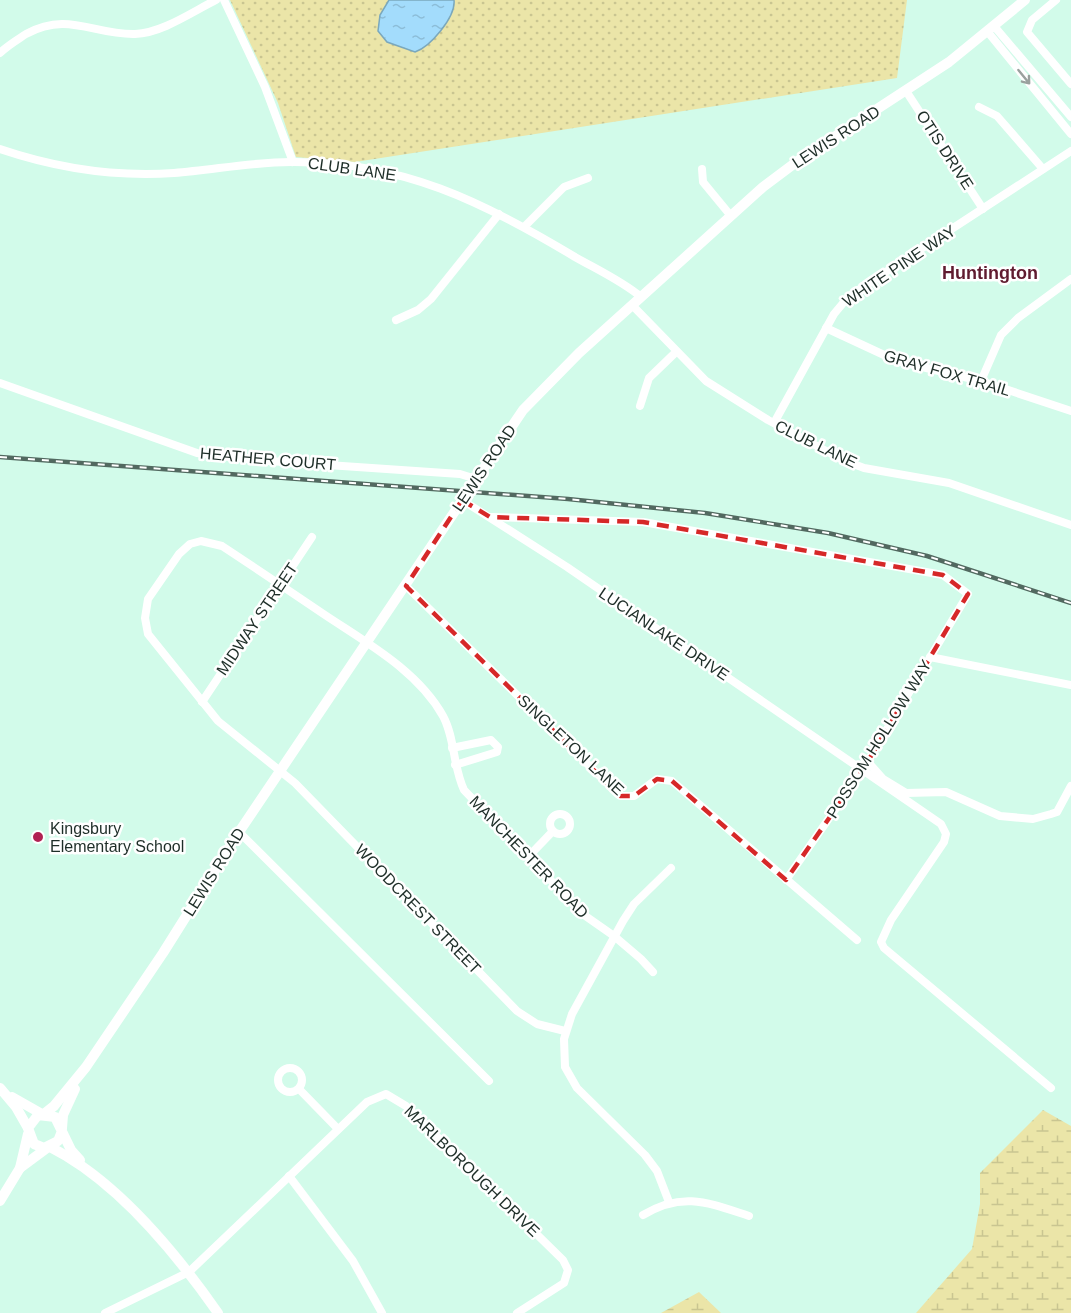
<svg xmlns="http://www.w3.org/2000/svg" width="1071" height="1313" font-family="Arial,sans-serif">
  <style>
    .grass { fill: url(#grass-dots) }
    .wetland { fill: url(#wetland-marsh) }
    .water { fill: url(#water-ripples); stroke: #7ba8bc; stroke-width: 1.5 }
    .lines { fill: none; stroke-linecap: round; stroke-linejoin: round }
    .street { stroke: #fff; stroke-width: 8 }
    .secondary { stroke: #fff; stroke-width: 10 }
    .rail-casing { stroke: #526960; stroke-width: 4.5 }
    .rail { stroke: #fff; stroke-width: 2; stroke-dasharray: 7; stroke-linecap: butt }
    .oneway { stroke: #9aa19e }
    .marked { fill: none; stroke: #d62828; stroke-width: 4.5; stroke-dasharray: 12 8; stroke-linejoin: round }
    .poi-dot { fill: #b12153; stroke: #fff; stroke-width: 2 }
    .labels { text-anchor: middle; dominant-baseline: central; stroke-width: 5; stroke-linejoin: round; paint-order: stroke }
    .street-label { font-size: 16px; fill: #1e2e28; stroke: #fff }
    .poi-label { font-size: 16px; fill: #1e2e28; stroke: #fff; text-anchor: start }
    .neighbourhood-label { font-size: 18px; font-weight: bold; fill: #601c30; stroke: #fff }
  </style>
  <defs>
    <pattern id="grass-dots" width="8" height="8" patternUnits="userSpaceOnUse" patternTransform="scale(1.5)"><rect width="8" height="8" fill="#ebe5a8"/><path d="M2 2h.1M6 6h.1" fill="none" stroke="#c9c591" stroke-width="1.8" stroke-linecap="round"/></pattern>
    <pattern id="wetland-marsh" width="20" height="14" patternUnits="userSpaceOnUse" patternTransform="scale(1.5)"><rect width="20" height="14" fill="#ebe5a8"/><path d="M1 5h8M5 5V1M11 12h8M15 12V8" fill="none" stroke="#c9c591"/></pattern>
    <pattern id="water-ripples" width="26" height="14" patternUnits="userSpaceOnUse" patternTransform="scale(1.5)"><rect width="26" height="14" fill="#a3dcfc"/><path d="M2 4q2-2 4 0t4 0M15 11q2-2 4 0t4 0" fill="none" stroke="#8cbdd8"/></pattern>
  </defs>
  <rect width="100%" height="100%" fill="#d2fbea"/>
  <path class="grass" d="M230,0H907L897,78L355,162L296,157L278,103Z"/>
  <g class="wetland">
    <path d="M1043,1110L1071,1126V1313H916L972,1249L980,1204V1173Z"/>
    <path d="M699,1292L721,1313H661Z"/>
  </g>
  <path class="water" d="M389,0H454C456,17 430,47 415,52L387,42L378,31L380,15Z"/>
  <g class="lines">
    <g class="street">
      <path d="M224,0L265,87L293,162"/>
      <path d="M1056,0L1032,20L1027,32L1071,84"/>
      <path d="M994,26L1071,117"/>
      <path d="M987,31L1071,134"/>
      <path d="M0,53C8,45 17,40 26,34C68,11 93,35 135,34C162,33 192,12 216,0"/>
      <path d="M906,91L983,209"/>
      <path d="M979,107L997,116L1043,169"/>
      <path d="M0,149C56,168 115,177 174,173C213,170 252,162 291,162C401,161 484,202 575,257C596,269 622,281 641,297"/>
      <path d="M702,169L703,182L731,216"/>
      <path d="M524,227L564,187L588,178"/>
      <path d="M632,305L706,381L768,420L843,460L864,468L949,483L1071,525"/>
      <path d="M396,320L418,310L431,299L499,214"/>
      <path d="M826,328L897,361L981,381L1071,411"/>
      <path d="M981,381L1001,335L1018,318L1071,279"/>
      <path d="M0,383L197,453L254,460L460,474L476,479"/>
      <path d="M640,406L649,378L676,352"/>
      <path d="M774,423L834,314L849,296L1071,151"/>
      <path d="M462,500L567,567L941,824L946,834L944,842L891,920L881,942L884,948L1051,1088"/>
      <path d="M491,517L643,522L943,575L968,594L862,771L786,880"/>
      <path d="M406,586L620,796H634L657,779L672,781L857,940"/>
      <path d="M930,657L1071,685"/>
      <path d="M202,702L312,537"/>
      <path d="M452,748L491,740L498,747L497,752L455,765"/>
      <path d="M868,762L883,779L906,793L946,792L1000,816L1033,819L1051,814L1057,812L1071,786"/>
      <circle cx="560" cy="824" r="10"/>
      <path d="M239,832L489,1081"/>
      <path d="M528,857L553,831"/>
      <path d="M565,1031L537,1024L517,1011L295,783L218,721L148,634L145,618L148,599L179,554L190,544L201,541L222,546C257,569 291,592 325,615C367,643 418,671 443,716C455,738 453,767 464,790L584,915L614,936L641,959L653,972"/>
      <circle cx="290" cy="1080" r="12"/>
      <path d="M299,1089L338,1129"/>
      <path d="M289,1176L353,1261L382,1313"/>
      <path d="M669,1202L657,1171L645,1155L577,1088L565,1067L564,1039L572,1014L623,921L634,904L671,868"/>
      <path d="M643,1215C683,1191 709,1203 749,1216"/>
      <path d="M105,1313L189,1272L367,1102L386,1094L406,1106L563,1260L568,1270L564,1283L517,1313"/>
    </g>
    <g class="secondary">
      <path d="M0,1088L16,1107L28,1128"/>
      <path d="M12,1097L42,1114"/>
      <path d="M44,1114L54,1106L86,1067L163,953L239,832L523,410L579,353L763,187L799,160L949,62L1025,0"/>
      <path d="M62,1128L63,1115L75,1089"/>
      <path d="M62,1131L58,1141L44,1148L34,1144L28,1128L38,1115L55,1117L71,1150L80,1160"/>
      <path d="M50,1147C116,1180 176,1253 218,1313"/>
      <path d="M20,1168L47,1148"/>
      <path d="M0,1201L20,1168L28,1134"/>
    </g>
    <defs>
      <path id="rail" d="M0,457L568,499L705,513L828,533L927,556L1071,603"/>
    </defs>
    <use href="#rail" class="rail-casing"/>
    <use href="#rail" class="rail"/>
  </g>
  <defs><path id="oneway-shaft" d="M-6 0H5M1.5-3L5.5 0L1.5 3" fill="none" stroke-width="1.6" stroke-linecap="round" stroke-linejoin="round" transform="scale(1.5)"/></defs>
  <use class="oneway" href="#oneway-shaft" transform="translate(1024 77) rotate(51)"/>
  <path class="marked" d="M462,500L490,517L643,522L943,575L968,594L862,771L786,880L672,781L657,779L634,796H620L406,586Z"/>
  <circle class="poi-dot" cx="38" cy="837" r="6"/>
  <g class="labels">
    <g class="street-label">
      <text transform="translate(836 137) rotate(-33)">LEWIS ROAD</text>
      <text transform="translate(945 150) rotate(57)">OTIS DRIVE</text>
      <text transform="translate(352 169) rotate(8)">CLUB LANE</text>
      <text transform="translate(899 266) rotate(-34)">WHITE PINE WAY</text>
      <text transform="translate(947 373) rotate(16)">GRAY FOX TRAIL</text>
      <text transform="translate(816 444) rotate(26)">CLUB LANE</text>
      <text transform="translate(268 459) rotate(5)">HEATHER COURT</text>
      <text transform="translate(484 468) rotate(-56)">LEWIS ROAD</text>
      <text transform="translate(257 619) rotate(-56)">MIDWAY STREET</text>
      <text transform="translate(664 634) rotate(34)">LUCIANLAKE DRIVE</text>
      <text transform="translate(879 739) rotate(-58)">POSSOM HOLLOW WAY</text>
      <text transform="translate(571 745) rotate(43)">SINGLETON LANE</text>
      <text transform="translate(529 857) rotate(46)">MANCHESTER ROAD</text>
      <text transform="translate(214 872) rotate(-58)">LEWIS ROAD</text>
      <text transform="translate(418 909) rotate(46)">WOODCREST STREET</text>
      <text transform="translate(472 1171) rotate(44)">MARLBOROUGH DRIVE</text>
    </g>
    <g class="poi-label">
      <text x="50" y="828">Kingsbury<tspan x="50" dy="18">Elementary School</tspan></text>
    </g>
    <g class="neighbourhood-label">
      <text x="990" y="273">Huntington</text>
    </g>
  </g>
</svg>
